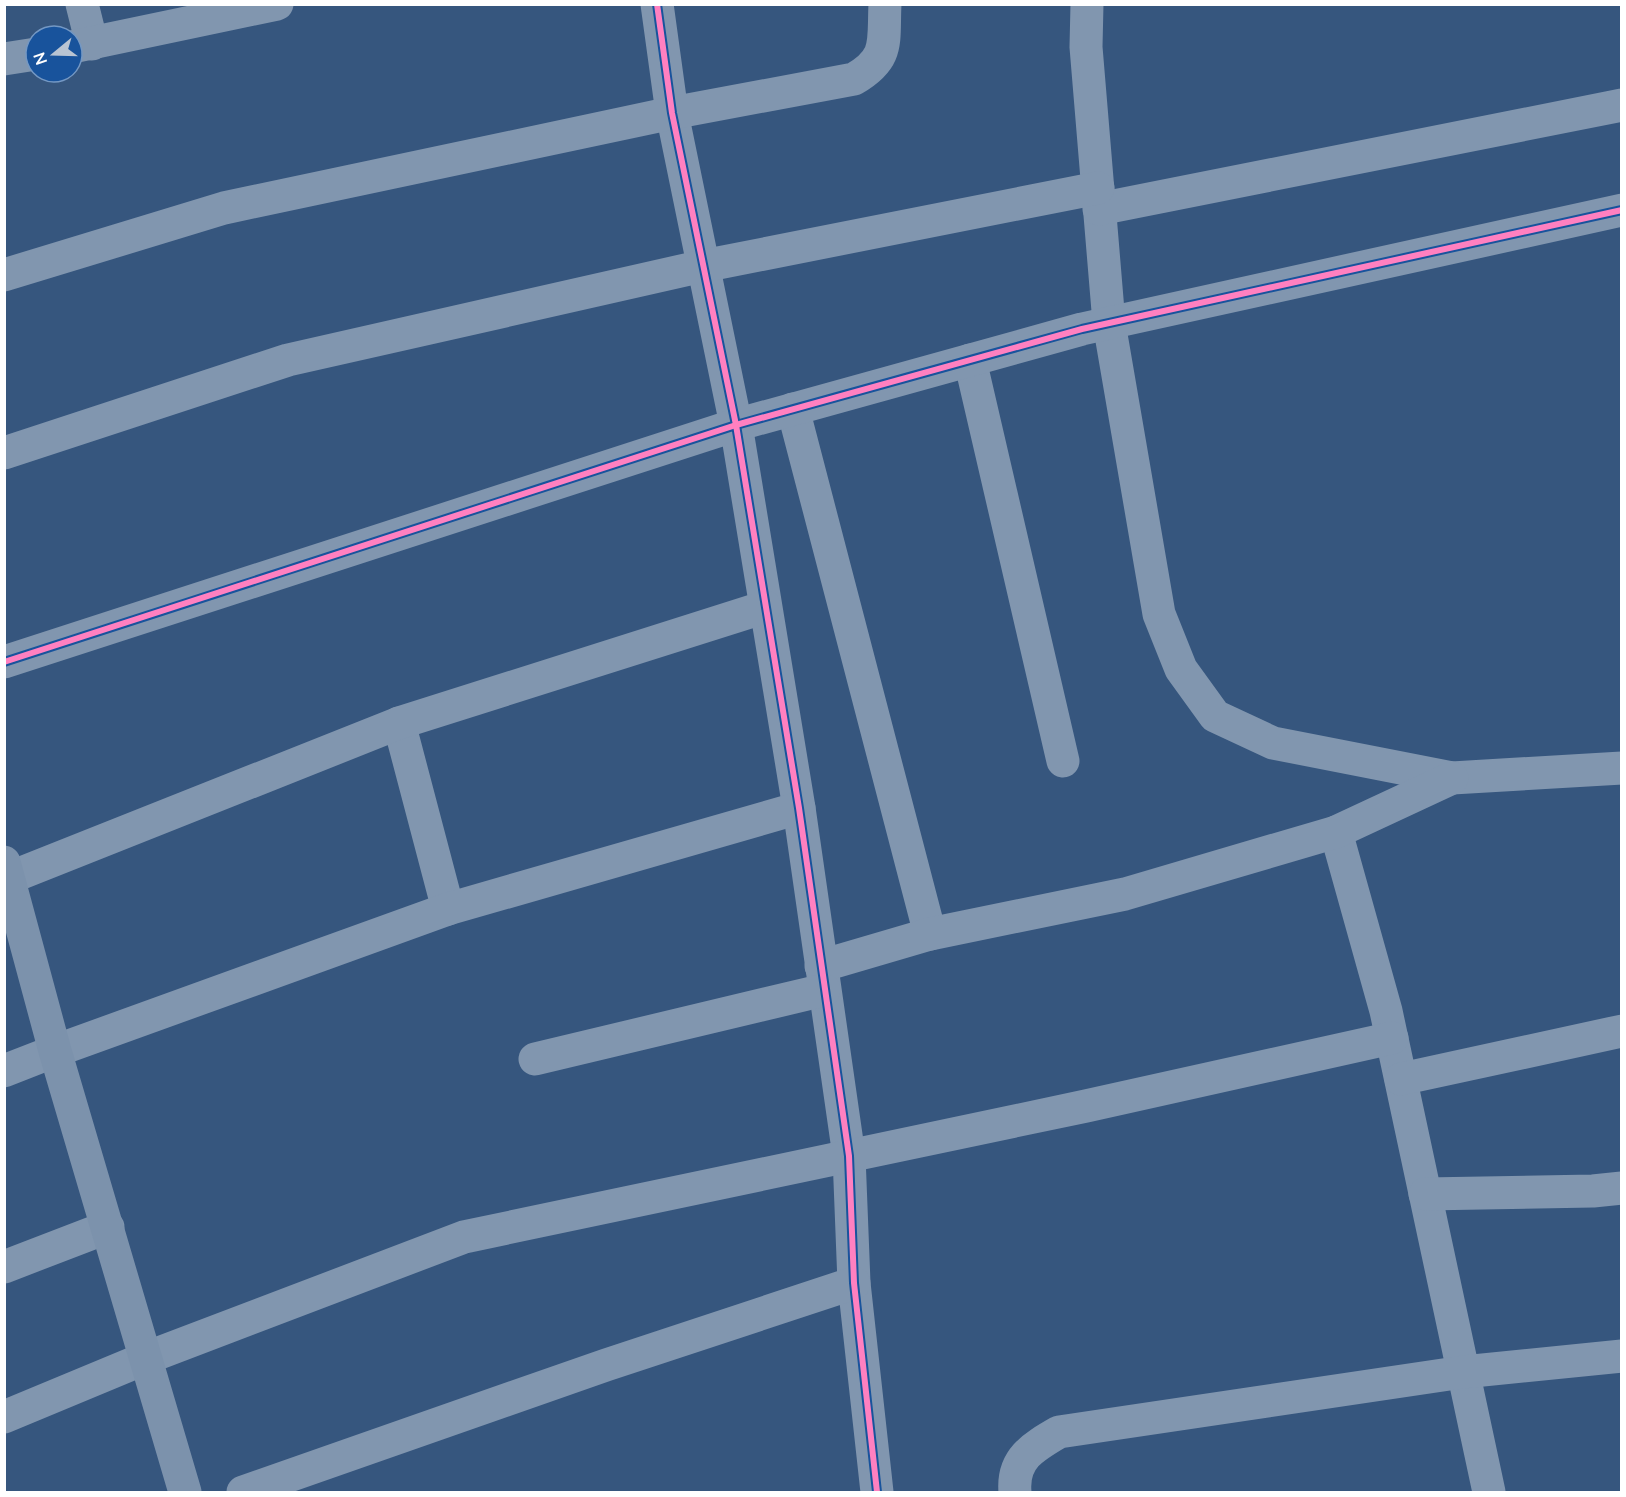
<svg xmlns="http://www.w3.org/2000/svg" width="1626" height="1497" font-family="'Nunito Sans',sans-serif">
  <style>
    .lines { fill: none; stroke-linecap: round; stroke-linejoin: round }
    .street { stroke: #8196af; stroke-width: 33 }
    .secondary { stroke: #7c92ac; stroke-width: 33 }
    .cycleway-casing { stroke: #18539c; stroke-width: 10 }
    .cycleway { stroke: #ff80c0; stroke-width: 6 }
  </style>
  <rect width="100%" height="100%" fill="#36567e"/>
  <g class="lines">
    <g class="street">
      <path d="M82,4L92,44"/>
      <path d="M657,4L672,113L736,425L799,808L849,1156L854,1283L877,1492"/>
      <path d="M1087,4L1086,47L1109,323L1159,614L1181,669L1215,716L1273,743L1452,778L1622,768"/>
      <path d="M72,47L277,4"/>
      <path d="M4,59L36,54"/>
      <path d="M1099,209L1622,105"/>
      <path d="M4,275L224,208L672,113L854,79C890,58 883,42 885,4"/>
      <path d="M970,360L1063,761"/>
      <path d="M793,409L930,934"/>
      <path d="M4,453L288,360L703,266L1098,188"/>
      <path d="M4,662L736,425L1082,329L1622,210"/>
      <path d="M399,723L448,909"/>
      <path d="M1336,832L1386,1011L1489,1492"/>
      <path d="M4,880L399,723L765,607"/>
      <path d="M821,966L930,934L1125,894L1336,832L1452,778"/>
      <path d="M535,1059L824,990"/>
      <path d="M4,1071L55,1051L448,909L799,808"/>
      <path d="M1401,1079L1622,1031"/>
      <path d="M1425,1194L1593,1191L1622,1188"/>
      <path d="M4,1267L108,1227"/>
      <path d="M4,1417L146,1358L464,1237L1086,1106L1392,1038"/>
      <path d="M243,1492L606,1365L854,1283"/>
      <path d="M1015,1492C1012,1459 1033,1447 1059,1432L1463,1372L1622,1356"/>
    </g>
    <path class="secondary" d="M4,862L55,1051L185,1492"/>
    <defs>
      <g id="cycleway">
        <path d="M657,4L672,113L736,425L799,808L849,1156L854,1283L877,1492"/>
        <path d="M4,662L736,425L1082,329L1622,210"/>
      </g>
    </defs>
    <use href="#cycleway" class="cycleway-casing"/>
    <use href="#cycleway" class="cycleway"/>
  </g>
  <rect width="1626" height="1497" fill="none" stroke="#ffffff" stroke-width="12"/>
  <g transform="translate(54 54) rotate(251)"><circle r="28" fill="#18539c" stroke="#7498c4" stroke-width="1.5"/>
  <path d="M0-4.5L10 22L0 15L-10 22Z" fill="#b9c4d2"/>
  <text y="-9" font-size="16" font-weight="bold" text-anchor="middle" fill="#ffffff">N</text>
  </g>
</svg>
